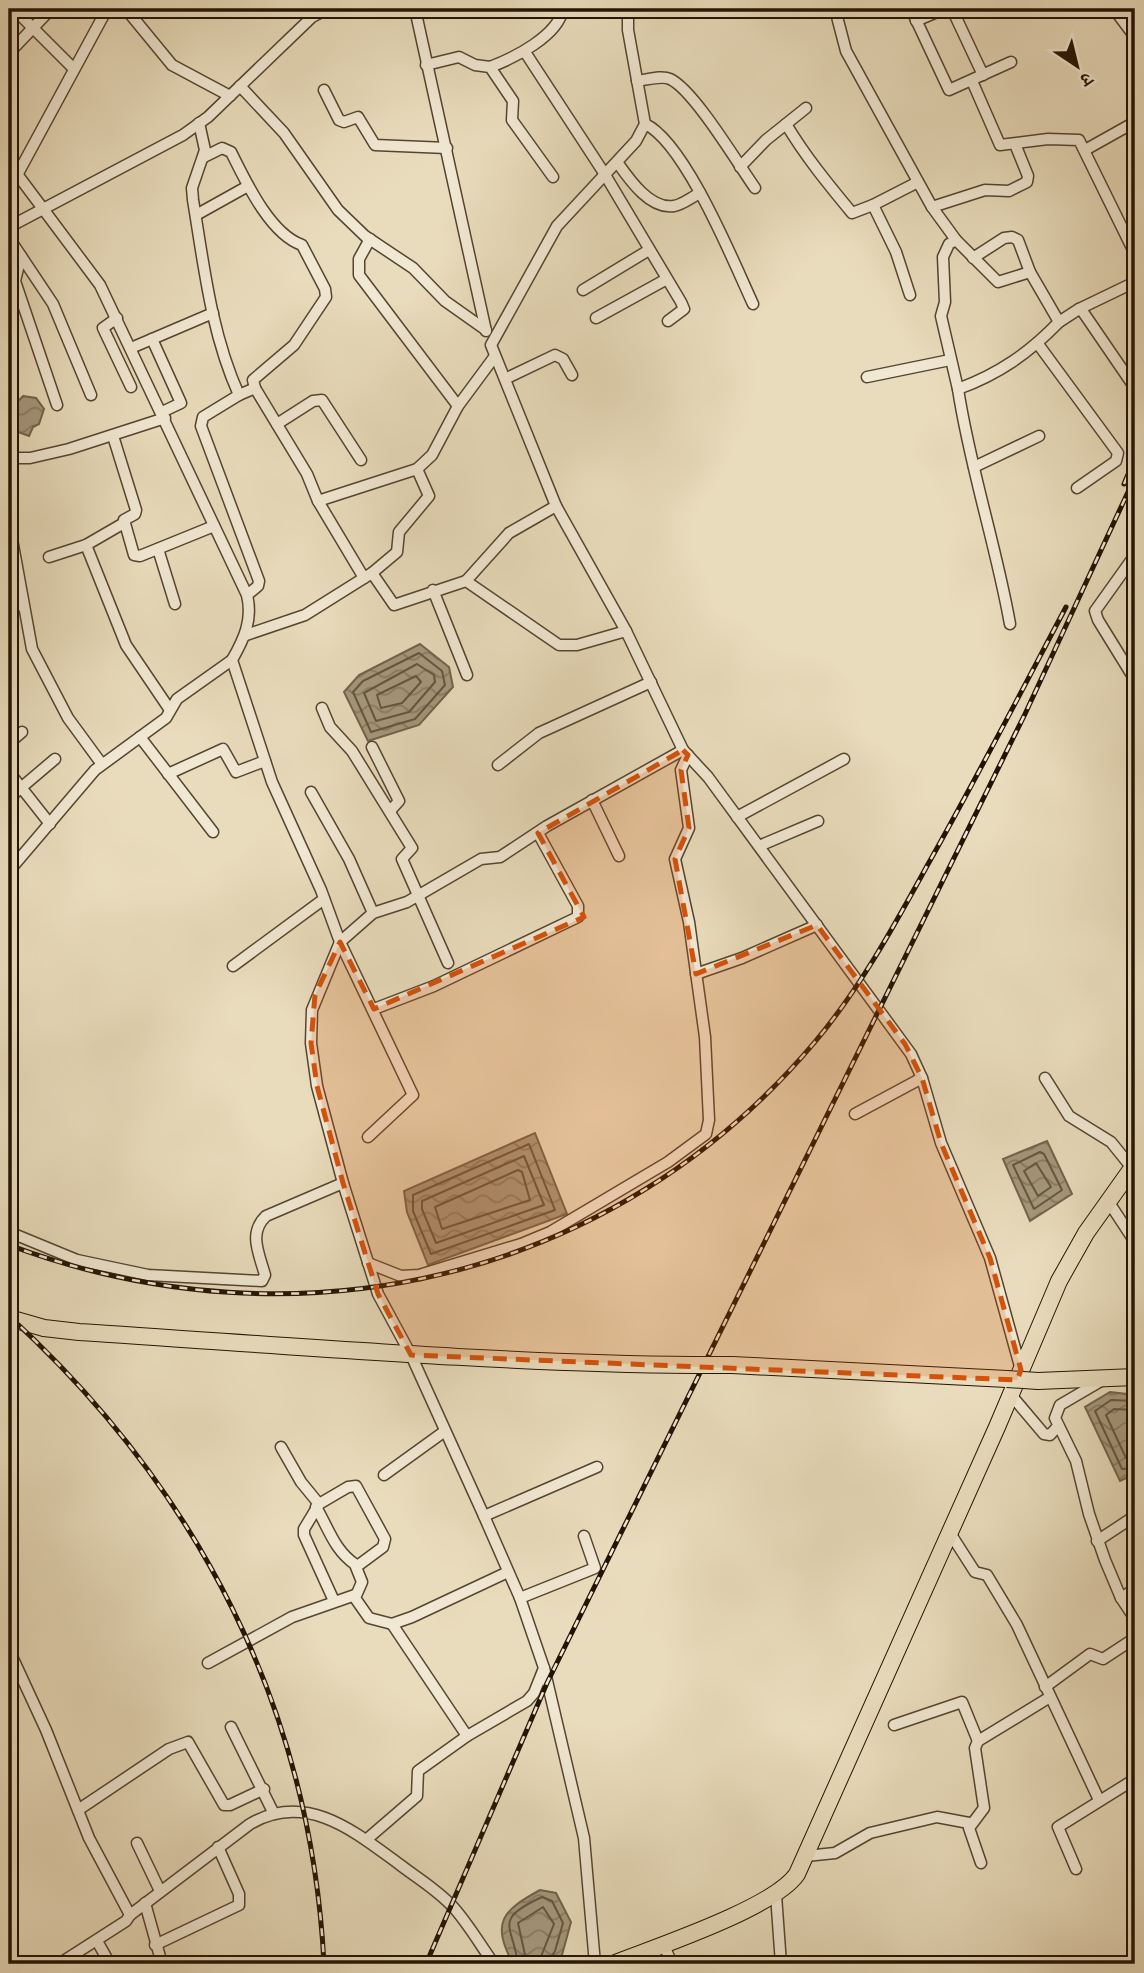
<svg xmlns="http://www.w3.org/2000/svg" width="1144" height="1973" font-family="Alegreya,'Noto Serif Devanagari',serif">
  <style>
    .water { fill: url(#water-waves); stroke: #72634c; stroke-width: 2 }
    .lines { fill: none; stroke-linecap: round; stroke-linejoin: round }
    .shore { stroke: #645640; stroke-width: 2 }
    .minor-casing { stroke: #544531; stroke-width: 13 }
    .highway-casing { stroke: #231303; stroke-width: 18 }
    .minor { stroke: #f1e8d3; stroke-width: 10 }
    .highway { stroke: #e9dcbc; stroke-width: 16 }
    .rail-casing { stroke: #231303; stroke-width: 5 }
    .rail { stroke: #f1e8d3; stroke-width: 2.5; stroke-dasharray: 8; stroke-linecap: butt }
    .highway-bridge-casing { stroke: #231303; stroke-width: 18; stroke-linecap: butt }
    .highway-bridge { stroke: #e9dcbc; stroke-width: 16 }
    .marked { fill: #d4520b; fill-opacity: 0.2; stroke: #d4520b; stroke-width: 5; stroke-dasharray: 14 9; stroke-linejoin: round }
  </style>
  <defs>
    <pattern id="water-waves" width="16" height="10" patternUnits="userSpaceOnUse" patternTransform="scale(1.75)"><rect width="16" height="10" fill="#a6987d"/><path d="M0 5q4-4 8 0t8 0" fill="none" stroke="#877b64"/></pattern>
  </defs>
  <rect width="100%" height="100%" fill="#e9dcbc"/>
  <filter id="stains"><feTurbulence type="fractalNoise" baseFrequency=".00286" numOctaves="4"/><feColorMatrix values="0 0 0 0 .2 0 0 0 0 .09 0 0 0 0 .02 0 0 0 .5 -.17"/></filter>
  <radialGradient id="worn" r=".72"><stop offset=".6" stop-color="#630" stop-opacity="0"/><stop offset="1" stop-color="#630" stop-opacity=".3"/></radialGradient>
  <g class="water">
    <path d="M23,396L36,398L44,409L39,424L33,427L29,436L18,432L9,411Z"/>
    <path d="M420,644L449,667L453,687L419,725L368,741L344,692L359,675Z"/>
    <path d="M535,1133L567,1214L428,1265L407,1212L404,1191Z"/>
    <path d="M1047,1141L1072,1194L1030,1221L1003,1159Z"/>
    <path d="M1110,1392L1135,1395V1474L1120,1481L1085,1407Z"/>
    <path d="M540,1890L556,1893L571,1922L562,1955L551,1964H513C491,1922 502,1911 540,1890Z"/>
  </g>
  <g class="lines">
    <g class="shore">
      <path d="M419,653L442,671L445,685L415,719L371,732L353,692L363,681Z"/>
      <path d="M417,664L434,675L435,682L409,712L376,721L364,693Z"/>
      <path d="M416,676L421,682L402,703L381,708L377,695Z"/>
      <path d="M529,1144L555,1210L431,1254L413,1211V1195Z"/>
      <path d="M1040,1152L1044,1154L1062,1190L1034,1209L1013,1165Z"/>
      <path d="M524,1156L544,1205L436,1243L422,1209V1201Z"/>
      <path d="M1036,1163L1051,1187L1038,1196L1024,1171Z"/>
      <path d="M518,1170L522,1172L530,1200L442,1229L435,1207Z"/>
      <path d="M1135,1401L1111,1400L1095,1411L1122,1469L1135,1468"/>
      <path d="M1135,1410L1114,1409L1106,1415L1126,1458L1135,1459"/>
      <path d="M518,1964C513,1925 492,1920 542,1897L552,1901L563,1923L555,1951L547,1964"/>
      <path d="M527,1964L518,1923L543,1907L554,1924L538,1964"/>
    </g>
    <defs>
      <g id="minor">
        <path d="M14,9L74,69"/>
        <path d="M126,9L172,65L230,96"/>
        <path d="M415,9L486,331"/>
        <path d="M835,9L846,51L932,207L956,240L998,282L1030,272L1059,322L1079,309L1083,312L1135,388"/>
        <path d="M911,9L949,90L1011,62"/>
        <path d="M952,9L983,75"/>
        <path d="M1114,9L1135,37"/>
        <path d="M628,11V30L645,124L636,141L557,226L491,345L556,506L626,631L683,750L708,777L911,1054L922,1078L941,1143L990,1258L1021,1370"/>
        <path d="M916,21L944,9"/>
        <path d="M525,52L604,173L681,302L684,309L668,321"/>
        <path d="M9,53L51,9"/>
        <path d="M426,65L459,57L475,65L490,67"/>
        <path d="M637,81C647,80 661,75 670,79C694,90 738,164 755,188"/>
        <path d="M972,81L1000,145L1048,139L1079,140L1135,254"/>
        <path d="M9,82L10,81"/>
        <path d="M240,86L284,133L338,210L365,236L413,268L445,301L486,330"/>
        <path d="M324,90L339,120L344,122L358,117L375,145L447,148"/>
        <path d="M199,123L205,150L192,188L193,200C204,266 211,333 239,395L255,388L307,474L318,501L417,469L432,455L458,406L495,356"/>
        <path d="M645,124C685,142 734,263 753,304"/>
        <path d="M786,124C805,156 828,184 852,213L873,205"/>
        <path d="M1085,150L1135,122"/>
        <path d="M204,157L222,148L231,152C246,182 270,234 302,245L325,289L326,297L294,345L253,380L255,388"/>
        <path d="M617,162C629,179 650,210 674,206C682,205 692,197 700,193"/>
        <path d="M740,167L766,140L806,108"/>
        <path d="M9,168L17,174L100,285L247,595C253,620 244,639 232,660L272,782L321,890L340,942L312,1010L311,1043L317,1086L343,1183L378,1294L411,1355L484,1516L520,1598L544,1668L584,1838L595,1964"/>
        <path d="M553,177L512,120L513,101L490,67C514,58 558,36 563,9"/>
        <path d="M9,190L107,9"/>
        <path d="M932,207L985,190L1009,191L1027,182L1028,176L1015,144"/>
        <path d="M196,215L248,186"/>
        <path d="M9,227L183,135L208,117L312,17L327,9"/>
        <path d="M9,238L53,304L91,395"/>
        <path d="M370,239L359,259V275L458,406"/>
        <path d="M956,240L949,244L943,257L945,302L941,316L958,389C999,374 1029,353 1059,322"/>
        <path d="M21,256L15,281L57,405"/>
        <path d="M973,258L1004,238L1012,237L1018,240L1030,272"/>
        <path d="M583,290L649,250"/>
        <path d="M910,295L896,252L873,205L918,182"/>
        <path d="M1079,309L1135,282"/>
        <path d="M117,318L103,328L131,387"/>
        <path d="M596,318L665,280"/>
        <path d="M152,339L181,403L162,412"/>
        <path d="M1038,344L1118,453L1116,461L1077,488"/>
        <path d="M131,348L213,313"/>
        <path d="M867,377L950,360"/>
        <path d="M505,379L555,355L563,359L572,375"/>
        <path d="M958,389C970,468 996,545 1010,624"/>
        <path d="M239,395L203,417L201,426L259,581L258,586L247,595"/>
        <path d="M277,424L313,401L322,400L361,460"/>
        <path d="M113,436L136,510L135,514L124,520L134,555L140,556L214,526"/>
        <path d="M9,458H30L69,449L165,418"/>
        <path d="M974,467L1039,436"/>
        <path d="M318,501L364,578"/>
        <path d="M9,523L32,649L68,718L101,763"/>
        <path d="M86,545L126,645L170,710"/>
        <path d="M158,549L175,604"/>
        <path d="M1135,555L1095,611L1098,620L1135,680"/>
        <path d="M49,557L86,545L124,523"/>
        <path d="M372,573L394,605L466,581L559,645H577L626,631"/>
        <path d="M466,581L509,533L556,506"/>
        <path d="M433,590L467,675"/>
        <path d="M9,611L22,603"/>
        <path d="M246,635L305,615L372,573L397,552L399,532L429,496L417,469"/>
        <path d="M322,708L330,727L352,751L412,848L402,859L448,963"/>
        <path d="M9,743L22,732"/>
        <path d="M372,747L399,801L390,811"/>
        <path d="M498,765L539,733L651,682"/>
        <path d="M9,772L50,824"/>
        <path d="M168,774L223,749L236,772L265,761"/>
        <path d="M311,792L349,859L373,913"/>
        <path d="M9,798L55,759"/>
        <path d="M592,800L619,856"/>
        <path d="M737,817L844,759"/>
        <path d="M213,832L140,737L166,718L177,699L232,660"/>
        <path d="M759,846L818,821"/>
        <path d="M9,871L95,770L140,737"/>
        <path d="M233,966L324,899"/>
        <path d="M696,974L742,958L817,925"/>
        <path d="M374,1009L434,986L578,917V906L538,833"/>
        <path d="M1045,1078L1069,1116L1111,1142L1132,1168"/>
        <path d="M855,1114L922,1078"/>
        <path d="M368,1137L413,1095L340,942L373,913L407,902L481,859L500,857L547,826L683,750"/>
        <path d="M1108,1201L1135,1242"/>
        <path d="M9,1232L77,1260L148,1275L262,1281L265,1275C259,1253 248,1233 266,1216L343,1183"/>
        <path d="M368,1263L401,1276L419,1275L521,1244L550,1232L599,1203L668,1162L706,1134L709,1120L705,1037L689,922L675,859L689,828L681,770L688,755"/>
        <path d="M1101,1381L1060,1405L1055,1418L1076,1461L1089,1514L1105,1560L1121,1598L1135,1619"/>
        <path d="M1011,1395L1044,1434L1050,1435L1058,1426"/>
        <path d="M281,1447L301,1482L319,1504L348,1487L356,1486L385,1539L383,1547L356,1567L362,1582L355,1598L369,1618L392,1624L412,1617L508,1572"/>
        <path d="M384,1475L445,1431"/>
        <path d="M319,1504L304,1529V1535L334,1601"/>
        <path d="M316,1507C329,1529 334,1550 356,1565"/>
        <path d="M484,1516L597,1467"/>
        <path d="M950,1533L975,1572L987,1575L1017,1625L1099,1800"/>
        <path d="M1097,1541L1135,1516"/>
        <path d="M520,1598L595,1568L584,1536"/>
        <path d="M1121,1598L1135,1589"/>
        <path d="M392,1624L467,1736L527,1701L534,1693L544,1668"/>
        <path d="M9,1650L46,1730L89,1838L130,1915L126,1921L59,1964"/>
        <path d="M208,1663L292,1617L355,1595"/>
        <path d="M1045,1687L1090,1654L1103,1659L1135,1638"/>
        <path d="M894,1725L962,1702L978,1741"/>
        <path d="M231,1727L274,1814"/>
        <path d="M78,1810L169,1749L188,1742L224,1805H230L264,1789"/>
        <path d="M366,1840L417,1796L418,1771L467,1736"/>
        <path d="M137,1843L160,1891"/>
        <path d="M806,1856L835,1853L870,1833L937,1817L969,1823"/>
        <path d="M981,1863L969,1828L984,1808L975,1748L978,1741L1050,1697"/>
        <path d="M1076,1869L1058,1827L1135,1779"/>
        <path d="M776,1895L781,1964"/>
        <path d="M145,1903L162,1964"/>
        <path d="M130,1915L250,1824C306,1791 354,1831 399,1864C417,1878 438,1890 454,1908C469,1925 481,1946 494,1964"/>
        <path d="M97,1941L110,1964"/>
        <path d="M663,1943L672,1964"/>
        <path d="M155,1945L239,1905V1894L218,1847"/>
      </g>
      <g id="highway">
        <path d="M9,1318L44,1328L79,1332C283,1345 488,1363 693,1365"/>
        <path d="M732,1365L1007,1379"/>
        <path d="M1038,1381L1135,1377"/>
        <path d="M613,1964C656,1947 774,1908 797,1874L997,1427L1059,1281L1086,1233L1135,1164"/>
      </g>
    </defs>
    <use href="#minor" class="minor-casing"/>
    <use href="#highway" class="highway-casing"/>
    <use href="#minor" class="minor"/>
    <use href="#highway" class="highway"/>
    <defs>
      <g id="rail">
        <path d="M1124,484L1135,458"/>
        <path d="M9,1245C298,1353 614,1280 814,1043C859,990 894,926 927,866C975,781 1020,694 1066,607"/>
        <path d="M9,1316C197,1488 311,1707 324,1964"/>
        <path d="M426,1964L547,1683L1025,714L1135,477"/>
      </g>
    </defs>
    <use href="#rail" class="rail-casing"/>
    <use href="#rail" class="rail"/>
    <defs>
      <g id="highway-bridge">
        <path d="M693,1365H732"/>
        <path d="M1007,1379L1038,1381"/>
      </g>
    </defs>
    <use href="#highway-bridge" class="highway-bridge-casing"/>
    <use href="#highway-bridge" class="highway-bridge"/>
  </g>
  <path class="marked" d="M683,750L688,755L681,770L689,828L675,859L696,974L817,925L905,1044L922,1078L941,1143L990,1258L1021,1370L1017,1380L411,1355L378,1294L343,1183L317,1086L311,1043L315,995L340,942L374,1009L584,917L538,833Z"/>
  <rect width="1144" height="1973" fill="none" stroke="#e9dcbc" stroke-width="35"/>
  <rect x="10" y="10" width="1123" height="1952" fill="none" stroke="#231303" stroke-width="3.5"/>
  <rect x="18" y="18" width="1109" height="1938" fill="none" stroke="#231303" stroke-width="2"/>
  <g transform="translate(1077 66) rotate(145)" stroke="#f1e8d3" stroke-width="5" paint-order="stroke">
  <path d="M0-5L12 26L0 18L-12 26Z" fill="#231303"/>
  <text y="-10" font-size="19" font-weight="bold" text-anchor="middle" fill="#231303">उ</text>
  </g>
  <rect width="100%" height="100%" filter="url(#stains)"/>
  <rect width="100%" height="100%" fill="url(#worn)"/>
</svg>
